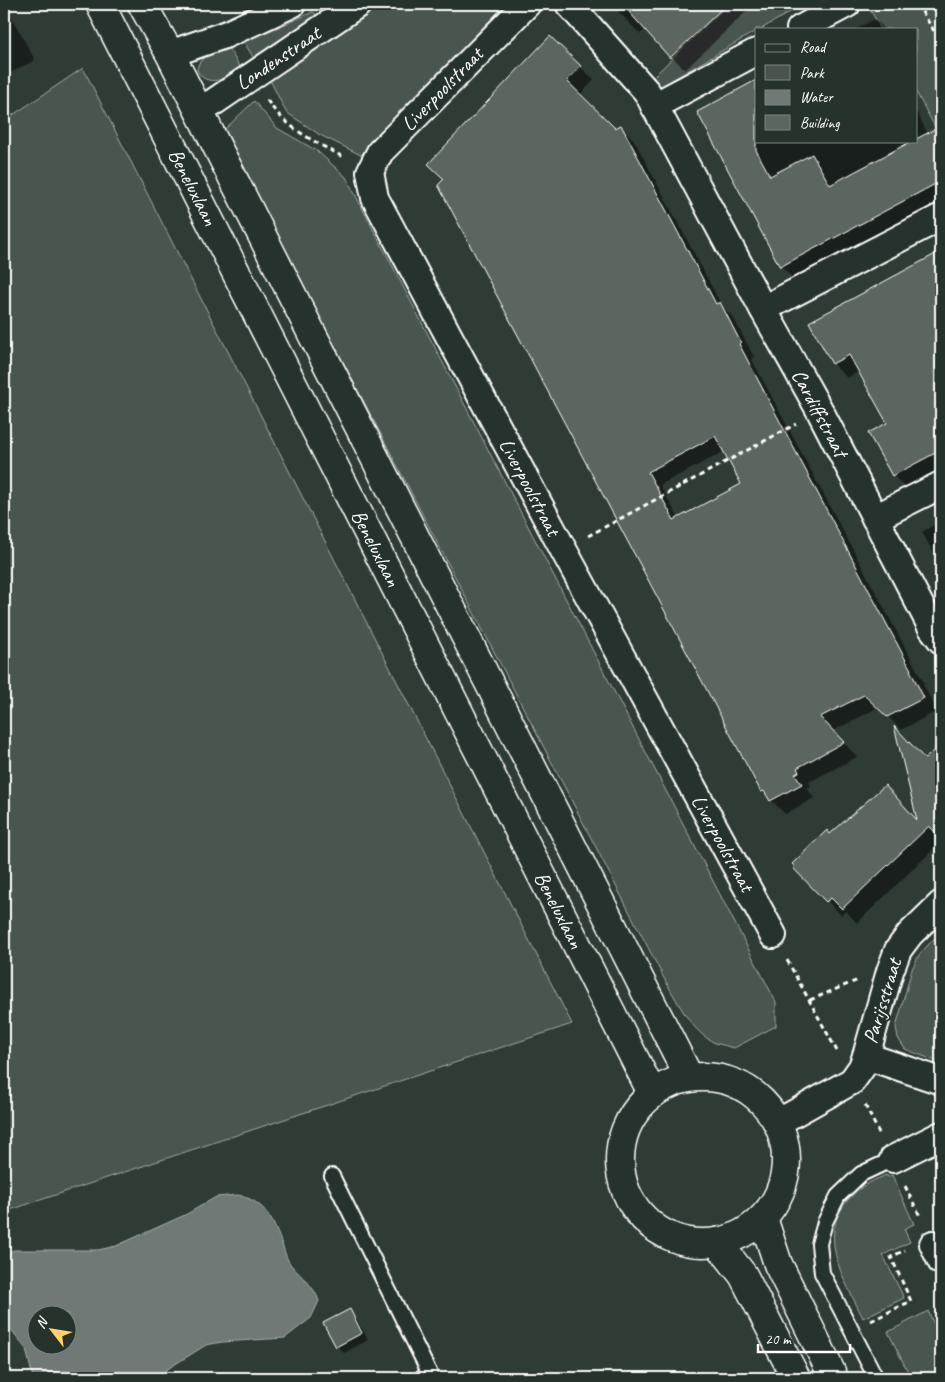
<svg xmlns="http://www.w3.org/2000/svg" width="945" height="1382" font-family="Caveat,sans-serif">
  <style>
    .green { fill: #4a544f; stroke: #a4aaa7 }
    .water { fill: #707975; stroke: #a9afac; fill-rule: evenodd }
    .shadow { fill: #0007; fill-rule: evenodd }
    .building { fill: #5b6661; stroke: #fff; fill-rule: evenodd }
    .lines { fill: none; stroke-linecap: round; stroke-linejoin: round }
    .service-casing { stroke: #fff; stroke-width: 18 }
    .minor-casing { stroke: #fff; stroke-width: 30 }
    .tertiary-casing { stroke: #fff; stroke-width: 31 }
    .path { stroke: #fff; stroke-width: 3; stroke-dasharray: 5 4; stroke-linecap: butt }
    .service { stroke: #26332d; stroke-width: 14 }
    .minor { stroke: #26332d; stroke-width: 26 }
    .tertiary { stroke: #26332d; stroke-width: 28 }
    .labels { text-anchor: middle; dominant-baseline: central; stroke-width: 4; stroke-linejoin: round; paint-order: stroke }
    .street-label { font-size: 21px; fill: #fff; stroke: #26332d }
  </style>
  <rect width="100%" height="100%" fill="#2f3b35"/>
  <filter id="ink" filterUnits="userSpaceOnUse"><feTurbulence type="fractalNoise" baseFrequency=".02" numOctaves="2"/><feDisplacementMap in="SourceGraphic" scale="10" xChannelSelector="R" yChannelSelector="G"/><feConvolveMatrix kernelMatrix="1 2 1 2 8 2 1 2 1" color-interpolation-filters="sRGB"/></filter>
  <g filter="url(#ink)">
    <g class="green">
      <path d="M376,4H506L361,155L320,135L286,112L270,80Z"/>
      <path d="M728,4H804L761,29H756V31L657,89L651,79Z"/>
      <path d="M867,4H941V138L916,92V29H881Z"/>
      <path d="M313,12L316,14V16L256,62L244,42Z"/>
      <path d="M227,46L242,70C228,78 206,89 197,70C198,56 216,51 227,46Z"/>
      <path d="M83,68L572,1024L4,1212V121Z"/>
      <path d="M254,101L277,128L317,151L346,177L776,1002V1026L734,1048C728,1046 721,1045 715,1043C691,1031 679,1004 666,982L223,131Z"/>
      <path d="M941,931V1063L905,1049L898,1038L896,1027L912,969L919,955Z"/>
      <path d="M886,1175L888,1177L892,1175L914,1224L904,1229L910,1242L883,1255L904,1298L863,1318C841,1273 810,1226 862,1187C869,1182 878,1179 886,1175Z"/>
      <path d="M928,1311L941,1340V1378H911L888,1332Z"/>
    </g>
    <path class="water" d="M238,1195C267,1202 273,1221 283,1247C285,1253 287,1260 291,1265C301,1277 314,1285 319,1301L311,1318L285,1338L222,1342L206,1345L153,1378H33L26,1349L4,1320V1254L14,1250H98L116,1246L187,1214L216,1197ZM38,1314H68V1344H38Z"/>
    <g class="shadow">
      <path d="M4,4L35,60L8,74L4,70Z"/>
      <path d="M611,4H754L685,70L646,29L640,34Z"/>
      <path d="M875,19L885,29H856Z"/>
      <path d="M550,38L594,80L580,95L615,129L621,126L634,140L723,308L733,317L754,357L751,358L924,683L923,684L937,711L901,730L879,707L833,731L857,757L809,782L811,786L807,788L814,798L785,814L762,791L440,185ZM725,451L743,485L679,519L660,485Z"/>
      <path d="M756,82V141H916V111L928,134L935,130L941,137V202L795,280L781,266L699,112Z"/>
      <path d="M941,253V471L907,489L893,476L889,423L859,371L847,378L833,364L811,322Z"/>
      <path d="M941,521V567L922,532Z"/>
      <path d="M941,745V842L857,923L846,911L841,915L795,868L830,836L919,823L926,760Z"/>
      <path d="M349,1311L356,1318L368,1340L344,1353L337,1346Z"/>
    </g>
    <g class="building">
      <path d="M622,4H727L670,58Z"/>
      <path d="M550,36L581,66L567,81L615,128L621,125L716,304L720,302L741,343L739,344L911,670H910L924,698L887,717L864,695L820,717L844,742L797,768L799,772L795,774L802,784L770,801L764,791L761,792L447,202L438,185L444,179L428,164ZM715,436L741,484L674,520L648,472Z"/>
      <path d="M756,80V150L770,176L812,154L830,185L912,141H916V139L941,126V181L780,267L697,112Z"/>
      <path d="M941,251V450L892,476L868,433L887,423L849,355L832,364L809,322Z"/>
      <path d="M894,726L925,759L941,743V838L929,826L842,909L831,898L826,902L793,868L795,867L792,864L827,830L830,834L885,785L917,820Z"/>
      <path d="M350,1309L362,1333L336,1347L323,1323Z"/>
    </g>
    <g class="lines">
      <defs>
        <g id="service">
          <path d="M332,1176L430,1374L421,1378"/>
          <path d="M876,1378L822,1273L819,1244L825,1222L838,1196L861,1174L893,1159"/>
        </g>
        <g id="minor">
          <path d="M527,4L380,152L370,172L375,198L563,549L773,935"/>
          <path d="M569,4L647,92L763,309L820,411L932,628L941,640"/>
          <path d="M800,29L847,4"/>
          <path d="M170,54L227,34L292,4"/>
          <path d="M654,106L756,52"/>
          <path d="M199,112L358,4"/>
          <path d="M763,309L941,217"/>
          <path d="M875,518L941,485"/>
          <path d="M866,1056L890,971L898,950L910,934L941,904"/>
          <path d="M777,1123L852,1081L862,1067L866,1056L941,1081"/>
          <path d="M893,1159L941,1135"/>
          <path d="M933,1244L941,1261"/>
        </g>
        <g id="tertiary">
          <path d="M100,4L652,1093"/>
          <path d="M142,4L170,54L689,1077"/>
          <circle cx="703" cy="1160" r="83"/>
          <path d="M763,1218L778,1264L834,1378"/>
          <path d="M717,1242L743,1275L796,1378"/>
        </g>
      </defs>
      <use href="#service" class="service-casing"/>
      <use href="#minor" class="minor-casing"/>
      <use href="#tertiary" class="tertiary-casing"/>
      <g class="path">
        <path d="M917,4L941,42"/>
        <path d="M267,100C285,128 317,143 345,158"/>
        <path d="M588,536L796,424"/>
        <path d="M787,960L837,1051"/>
        <path d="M810,1000L858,980"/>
        <path d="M865,1105L879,1133"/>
        <path d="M905,1186L921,1218"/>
        <path d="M871,1321L911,1301L891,1257L905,1250"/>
      </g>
      <use href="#service" class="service"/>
      <use href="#minor" class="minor"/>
      <use href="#tertiary" class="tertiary"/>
    </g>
  </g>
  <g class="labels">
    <g class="street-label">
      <text transform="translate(278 58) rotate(-34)">Londenstraat</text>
      <text transform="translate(442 89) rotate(-46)">Liverpoolstraat</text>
      <text transform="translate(193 187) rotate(63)">Beneluxlaan</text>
      <text transform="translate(820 413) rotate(62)">Cardiffstraat</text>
      <text transform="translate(530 487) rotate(62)">Liverpoolstraat</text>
      <text transform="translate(376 548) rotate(63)">Beneluxlaan</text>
      <text transform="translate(723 843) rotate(61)">Liverpoolstraat</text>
      <text transform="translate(559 910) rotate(63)">Beneluxlaan</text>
      <text transform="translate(882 1001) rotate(-73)">Parijsstraat</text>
    </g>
  </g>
  <rect width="945" height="1382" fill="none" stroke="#26332d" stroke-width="20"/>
  <rect x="10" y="10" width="925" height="1362" fill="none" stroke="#fff" stroke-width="2" filter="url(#ink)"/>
  <rect x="755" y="28" width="162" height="115" fill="#26332d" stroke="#7d8581"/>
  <rect x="765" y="44" width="25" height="8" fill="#26332d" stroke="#7d8581"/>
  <text x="800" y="52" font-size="15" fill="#ffffff">Road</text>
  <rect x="765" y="65" width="25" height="15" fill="#4a544f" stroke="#7d8581"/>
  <text x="800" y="78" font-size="15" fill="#ffffff">Park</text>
  <rect x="765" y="90" width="25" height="15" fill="#707975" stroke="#7d8581"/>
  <text x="800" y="102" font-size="15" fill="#ffffff">Water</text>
  <rect x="765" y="115" width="25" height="15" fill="#5b6661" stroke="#7d8581"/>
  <text x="800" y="128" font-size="15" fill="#ffffff">Building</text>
  <g transform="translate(52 1330) rotate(301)"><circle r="24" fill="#26332d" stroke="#7d8581"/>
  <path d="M0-4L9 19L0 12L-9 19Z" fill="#ffd166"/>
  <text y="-8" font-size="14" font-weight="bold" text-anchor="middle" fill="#ffffff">N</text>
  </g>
  <path d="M758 1344v8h92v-8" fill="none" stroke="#ffffff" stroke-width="2.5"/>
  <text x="765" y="1344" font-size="15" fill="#ffffff" stroke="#26332d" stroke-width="4" paint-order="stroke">20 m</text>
</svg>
